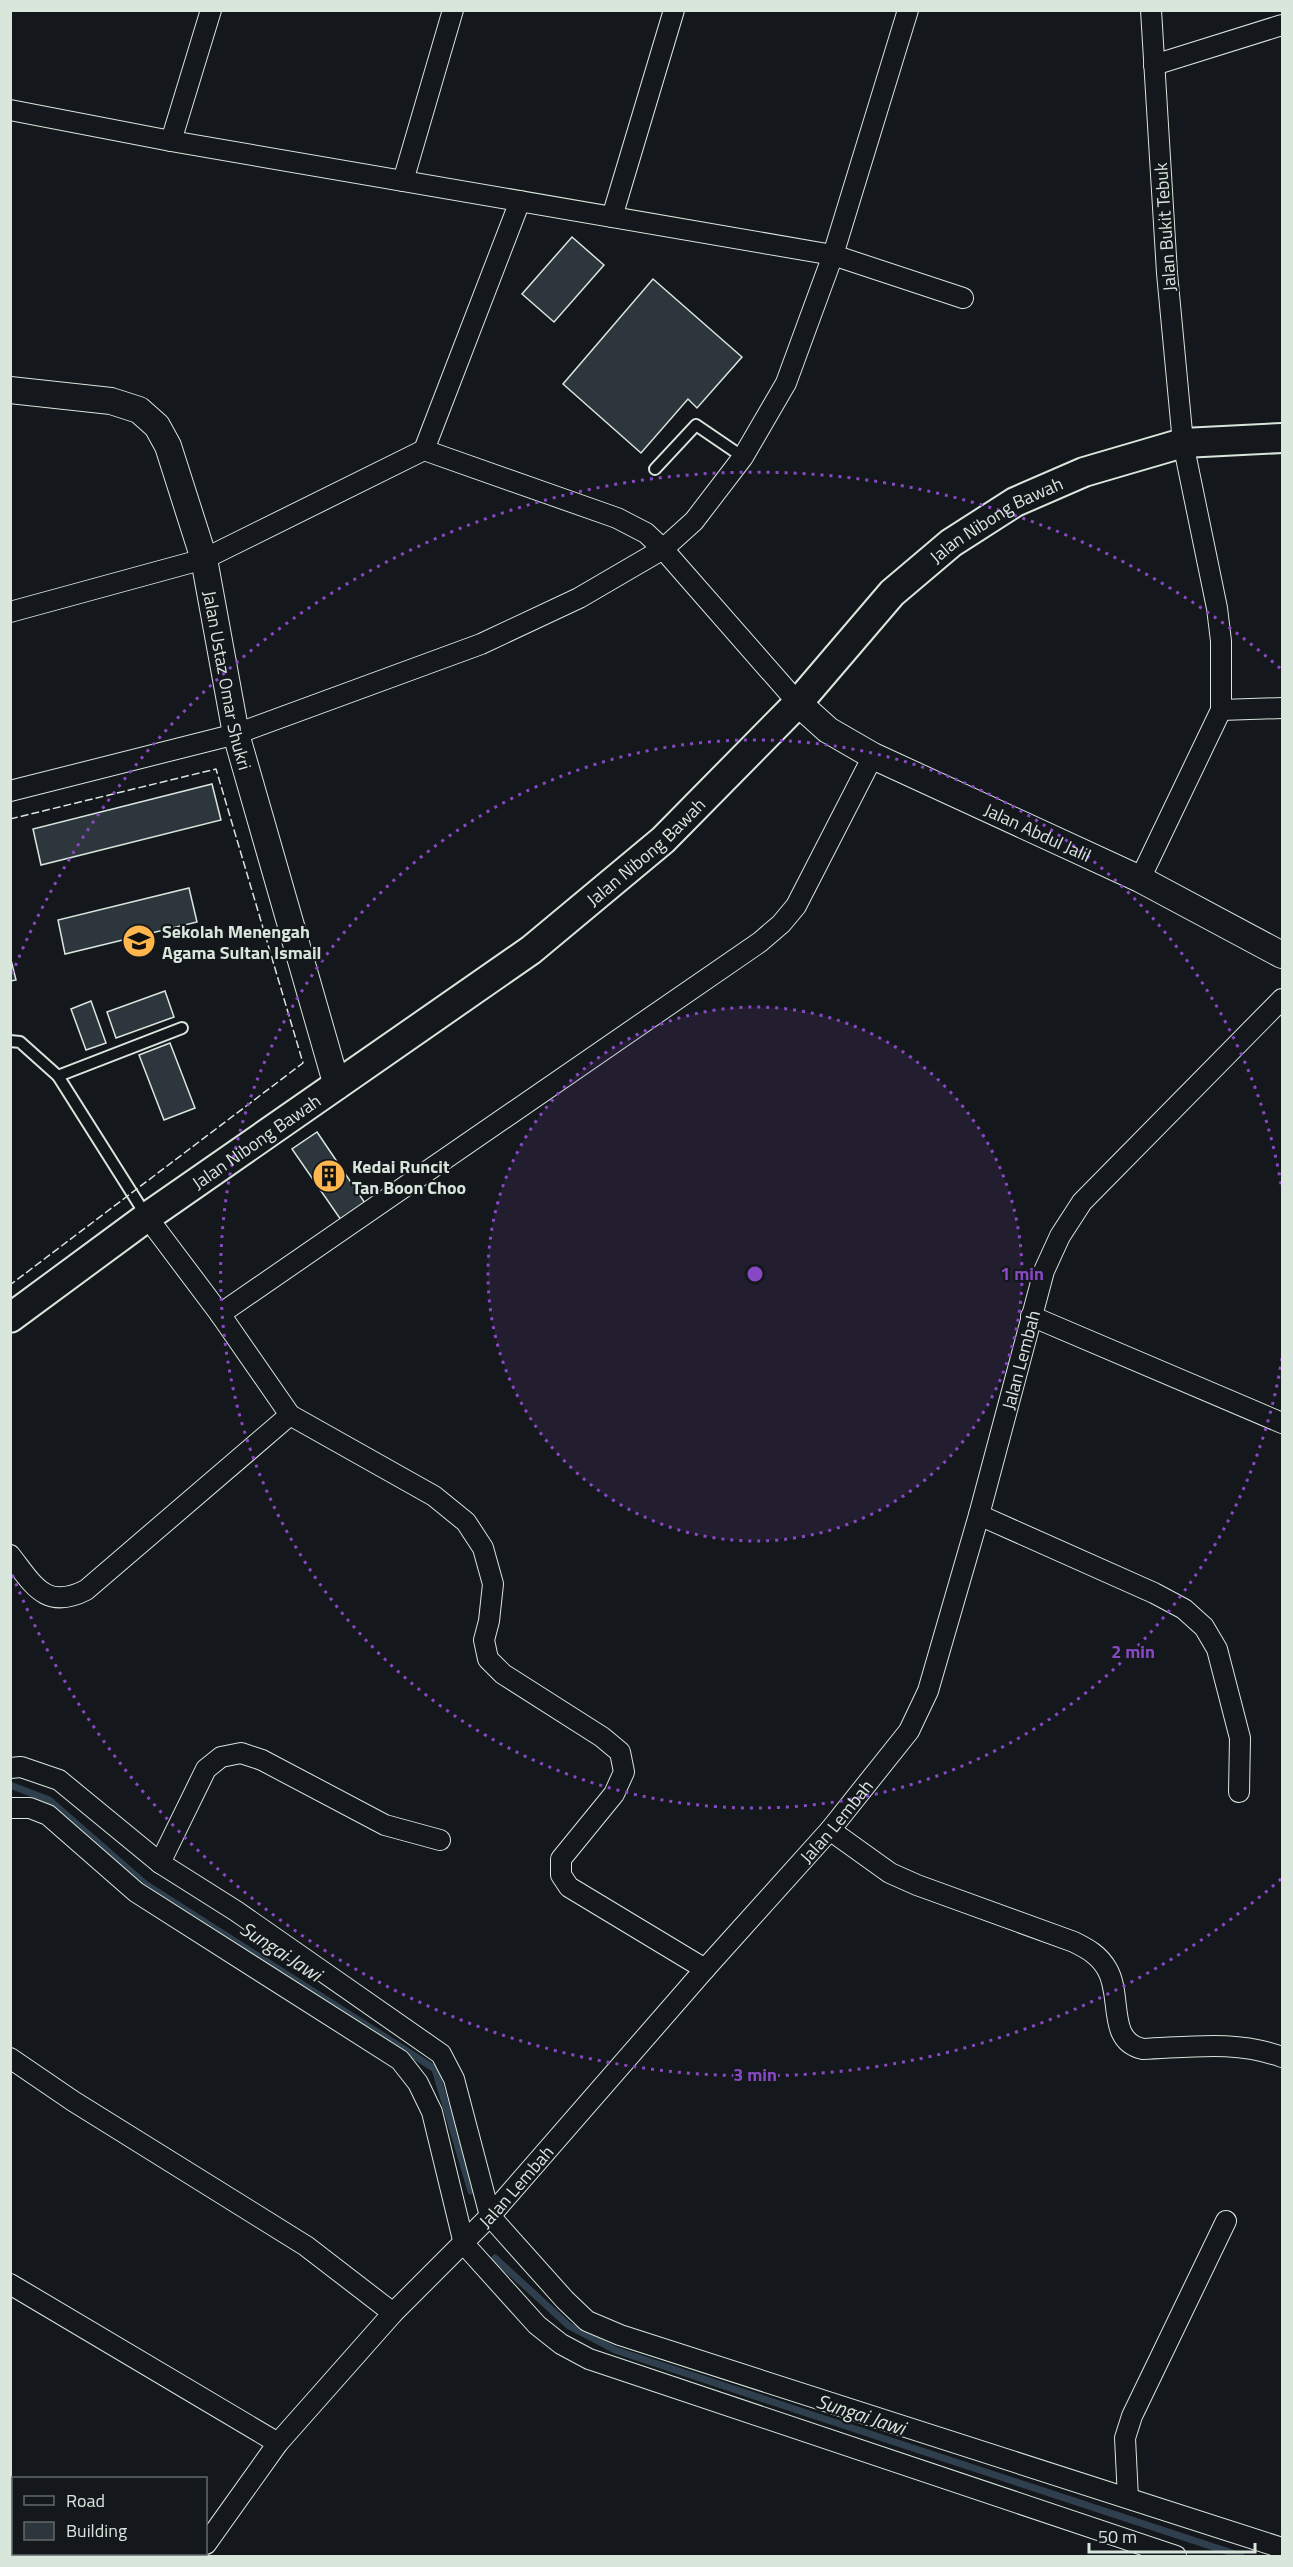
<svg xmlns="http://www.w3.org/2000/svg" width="1293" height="2567" font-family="'Titillium Web',sans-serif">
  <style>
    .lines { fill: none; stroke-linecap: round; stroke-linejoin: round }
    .stream { stroke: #2f3f4d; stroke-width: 7 }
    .building { fill: #2c363c; stroke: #d8e6dc; stroke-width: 1.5 }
    .service-casing { stroke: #d8e6dc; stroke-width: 14 }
    .minor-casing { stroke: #d8e6dc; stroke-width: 22 }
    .tertiary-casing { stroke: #d8e6dc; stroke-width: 28 }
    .secondary-casing { stroke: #d8e6dc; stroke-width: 32 }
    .service { stroke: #14181c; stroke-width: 10 }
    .minor { stroke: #14181c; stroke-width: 20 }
    .tertiary { stroke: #14181c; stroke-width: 26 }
    .secondary { stroke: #14181c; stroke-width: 28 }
    .fence { stroke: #d8e6dc; stroke-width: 1.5; stroke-dasharray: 8 3; stroke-linecap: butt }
    .ring { fill: none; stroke: #8948c3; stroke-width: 3; stroke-dasharray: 3 6 }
    .labels { text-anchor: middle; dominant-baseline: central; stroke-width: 4.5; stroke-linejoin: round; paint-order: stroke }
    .street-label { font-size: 18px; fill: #d8e6dc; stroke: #14181c }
    .poi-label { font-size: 18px; font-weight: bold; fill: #d8e6dc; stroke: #14181c; text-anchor: start }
    .water-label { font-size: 20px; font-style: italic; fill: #d8e6dc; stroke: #14181c }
    .centre { fill: #8948c3; stroke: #14181c; stroke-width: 3 }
    .ring-label { font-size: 18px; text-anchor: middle; font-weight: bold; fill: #8948c3; stroke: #14181c; stroke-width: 4.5; stroke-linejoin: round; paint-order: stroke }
  </style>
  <rect width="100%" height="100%" fill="#14181c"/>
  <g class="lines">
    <g class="stream">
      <path d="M10,1785L49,1800L145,1884L435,2069L471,2191"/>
      <path d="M495,2258L569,2326L615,2350L1241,2556"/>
    </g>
  </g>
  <g class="building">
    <path d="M572,237L604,265L554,322L522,294Z"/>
    <path d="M653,279L742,357L697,408L688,399L641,453L563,384Z"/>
    <path d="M212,784L221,820L41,865L33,829Z"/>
    <path d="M189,888L197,922L65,954L58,920Z"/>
    <path d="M10,956L16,980L10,981Z"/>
    <path d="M165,991L174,1017L116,1038L107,1012Z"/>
    <path d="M91,1001L106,1043L86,1050L71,1009Z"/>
    <path d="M170,1043L195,1108L164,1120L139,1055Z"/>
    <path d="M317,1132L365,1203L341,1220L292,1149Z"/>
  </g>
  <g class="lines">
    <defs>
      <g id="service">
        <path d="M655,469L696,425L743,457"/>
        <path d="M10,1041L20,1042L58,1076L147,1217"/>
        <path d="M58,1076L182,1028"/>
      </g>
      <g id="minor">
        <path d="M1154,65L1282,25"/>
        <path d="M10,110L171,141L833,255L963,298"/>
        <path d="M171,141L211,10"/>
        <path d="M403,181L453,10"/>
        <path d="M612,217L674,10"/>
        <path d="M424,450L617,518L646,533L663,549L798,703"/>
        <path d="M10,612L204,559L424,450L520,201"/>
        <path d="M1221,710L1282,708"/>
        <path d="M10,791L236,734L481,644L579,598L663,549L694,521L743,457L786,383L833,255L908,10"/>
        <path d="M1140,879L1221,710V641L1217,608L1183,443L1167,273L1151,10"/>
        <path d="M147,1217L220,1314L290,1415L434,1496L466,1522L483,1548L493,1584L489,1621L484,1640L488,1659L503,1674L602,1737L620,1752L624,1772L614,1794L561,1859V1875L569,1887L705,1969"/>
        <path d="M220,1314L760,942L781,924L796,906L873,756"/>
        <path d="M1031,1316L1282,1423"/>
        <path d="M979,1515L1154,1593L1184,1609L1204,1627L1217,1649L1240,1738L1239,1792"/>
        <path d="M10,1555C33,1584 45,1611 86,1590L290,1415"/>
        <path d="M10,1768L21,1767L59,1780L160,1863L236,1911L441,2054L454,2079L490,2216L565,2300L587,2321L620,2335L1282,2548"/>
        <path d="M10,1808H30L48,1815L136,1892L400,2060L418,2083L432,2112L464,2244L537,2325L561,2344L589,2359L616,2368L1176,2556"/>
        <path d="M830,1830L890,1873L917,1885L1074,1942C1088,1949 1099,1955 1107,1969C1123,1996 1106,2041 1143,2049C1192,2047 1236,2040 1282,2057"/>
        <path d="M160,1863L206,1769L221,1757L241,1753L262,1760L385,1825L440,1840"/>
        <path d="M10,2058L73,2101L306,2246L393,2313"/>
        <path d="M10,2284L278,2443"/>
        <path d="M1128,2498L1125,2438L1132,2416L1226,2221"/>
        <path id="s1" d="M206,2544L278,2443L393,2313L490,2216L705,1969L830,1830L909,1731L928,1691L979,1515L1044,1271L1060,1236L1082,1202L1282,999"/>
      </g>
      <g id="tertiary">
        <path id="s2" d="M10,390L111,401L139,410L157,426L168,446L204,559L236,734L337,1086"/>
        <path id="s3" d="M798,703L828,730L873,756L1140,879L1282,955"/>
      </g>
      <g id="secondary">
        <path id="s4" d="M10,1318L147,1217L531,950L663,840L798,703L892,593L951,543L1015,502L1084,472L1183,443L1282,438"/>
      </g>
    </defs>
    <use href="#service" class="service-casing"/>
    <use href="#minor" class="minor-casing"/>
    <use href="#tertiary" class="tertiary-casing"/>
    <use href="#secondary" class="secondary-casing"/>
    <use href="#service" class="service"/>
    <use href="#minor" class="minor"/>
    <use href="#tertiary" class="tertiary"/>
    <use href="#secondary" class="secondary"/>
    <path class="fence" d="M10,819L216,769L303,1063L10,1285"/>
  </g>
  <circle cx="755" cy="1274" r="267" fill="#8948c3" fill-opacity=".12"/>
  <g class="ring">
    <circle cx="755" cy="1274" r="267"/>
    <path d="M1282 1358A534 534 0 1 1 1282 1190"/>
    <path d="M1281 1879A801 801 0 0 1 12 1574M12 974A801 801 0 0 1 1281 669"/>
  </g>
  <defs>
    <symbol id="school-disc" viewBox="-11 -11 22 22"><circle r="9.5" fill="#ffb74d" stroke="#14181c"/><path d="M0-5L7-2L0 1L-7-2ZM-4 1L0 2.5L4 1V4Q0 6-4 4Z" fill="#111"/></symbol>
    <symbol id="building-disc" viewBox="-11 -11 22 22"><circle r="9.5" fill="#ffb74d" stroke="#14181c"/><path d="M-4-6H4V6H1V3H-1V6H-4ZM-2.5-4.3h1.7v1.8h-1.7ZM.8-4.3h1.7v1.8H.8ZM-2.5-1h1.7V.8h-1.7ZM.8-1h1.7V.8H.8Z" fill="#111"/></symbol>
  </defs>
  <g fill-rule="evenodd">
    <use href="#school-disc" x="120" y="922" width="38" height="38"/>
    <use href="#building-disc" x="310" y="1157" width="38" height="38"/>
  </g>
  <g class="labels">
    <g class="street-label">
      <text transform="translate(1165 227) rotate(-94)">Jalan Bukit Tebuk</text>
      <text stroke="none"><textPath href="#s4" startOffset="1275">Jalan Nibong Bawah</textPath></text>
      <text stroke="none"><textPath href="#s2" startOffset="420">Jalan Ustaz Omar Shukri</textPath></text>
      <text stroke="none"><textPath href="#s3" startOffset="274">Jalan Abdul Jalil</textPath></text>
      <text stroke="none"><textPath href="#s4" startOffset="789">Jalan Nibong Bawah</textPath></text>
      <text stroke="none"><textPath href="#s4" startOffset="303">Jalan Nibong Bawah</textPath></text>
      <text stroke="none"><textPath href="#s1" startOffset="1464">Jalan Lembah</textPath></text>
      <text stroke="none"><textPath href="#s1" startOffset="960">Jalan Lembah</textPath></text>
      <text stroke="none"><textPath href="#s1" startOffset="474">Jalan Lembah</textPath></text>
    </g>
    <g class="poi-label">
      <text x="162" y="931">Sekolah Menengah<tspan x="162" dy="21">Agama Sultan Ismail</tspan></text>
      <text x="352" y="1166">Kedai Runcit<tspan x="352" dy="21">Tan Boon Choo</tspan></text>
    </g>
    <g class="water-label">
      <text transform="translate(281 1951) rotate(33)">Sungai Jawi</text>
      <text transform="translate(861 2414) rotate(18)">Sungai Jawi</text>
    </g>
  </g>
  <circle cx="755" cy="1274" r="9" class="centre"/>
  <g class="ring-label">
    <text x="1022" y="1280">1 min</text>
    <text x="1133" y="1658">2 min</text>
    <text x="755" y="2081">3 min</text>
  </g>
  <rect width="1293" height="2567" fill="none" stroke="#d8e6dc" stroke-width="24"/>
  <rect x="12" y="2477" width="195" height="78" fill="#14181c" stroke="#626a69" stroke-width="1.5"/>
  <rect x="24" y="2496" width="30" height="9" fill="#14181c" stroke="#626a69" stroke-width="1.5"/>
  <text x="66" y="2507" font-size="18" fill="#d8e6dc">Road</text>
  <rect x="24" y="2522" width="30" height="18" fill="#2c363c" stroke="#626a69" stroke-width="1.5"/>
  <text x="66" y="2537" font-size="18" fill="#d8e6dc">Building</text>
  <path d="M1089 2543v9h166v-9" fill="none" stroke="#d8e6dc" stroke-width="3"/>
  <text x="1098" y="2543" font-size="18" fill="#d8e6dc" stroke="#14181c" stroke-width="4.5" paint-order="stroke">50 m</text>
</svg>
